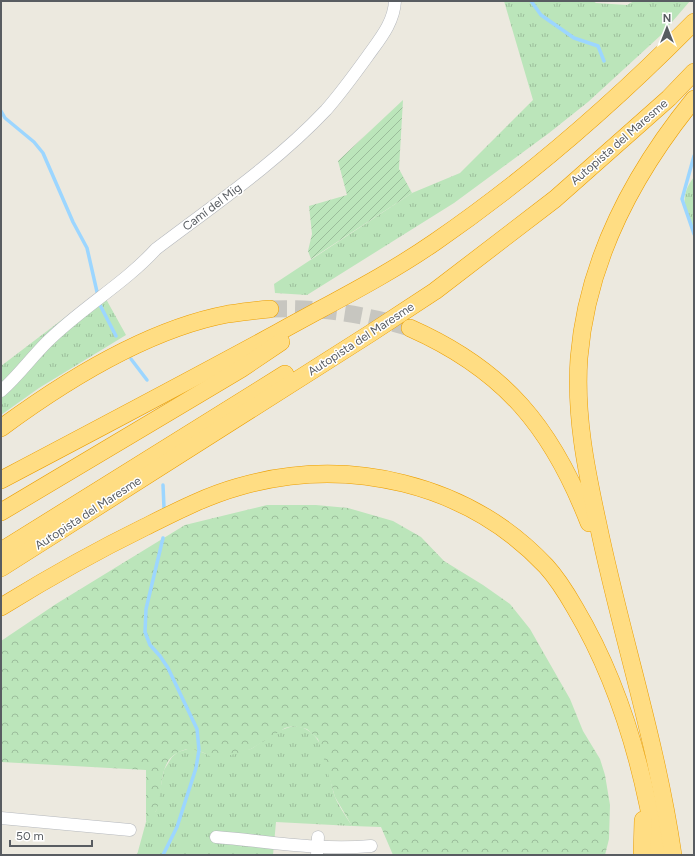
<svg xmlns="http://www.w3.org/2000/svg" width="695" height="856" font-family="Figtree,sans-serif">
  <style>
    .grass { fill: url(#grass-tufts) }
    .forest { fill: url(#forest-crowns) }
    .garden { fill: url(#garden-furrows) }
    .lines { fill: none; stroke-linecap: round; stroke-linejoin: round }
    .stream { stroke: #9cd6ff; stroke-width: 3.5 }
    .highway-tunnel { stroke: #c7c6c0; stroke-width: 17; stroke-dasharray: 17 8; stroke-linecap: butt }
    .minor-casing { stroke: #b5b8bd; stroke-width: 13 }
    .highway-casing { stroke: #eb9e00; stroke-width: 18 }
    .minor { stroke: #fff; stroke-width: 12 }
    .highway { stroke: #ffdd83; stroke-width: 17 }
    .labels { text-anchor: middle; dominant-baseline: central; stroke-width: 3; stroke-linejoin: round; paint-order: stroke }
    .street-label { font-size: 12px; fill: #585c61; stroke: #fff }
  </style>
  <defs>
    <pattern id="grass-tufts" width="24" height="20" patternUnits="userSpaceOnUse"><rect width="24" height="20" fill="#bbe5ba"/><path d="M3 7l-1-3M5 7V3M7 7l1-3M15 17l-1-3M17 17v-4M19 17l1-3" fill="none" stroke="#9bbd9b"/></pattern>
    <pattern id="forest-crowns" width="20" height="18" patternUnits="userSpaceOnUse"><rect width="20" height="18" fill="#bbe5ba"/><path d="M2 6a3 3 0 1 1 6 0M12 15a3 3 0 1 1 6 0" fill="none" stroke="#9bbd9b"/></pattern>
    <pattern id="garden-furrows" width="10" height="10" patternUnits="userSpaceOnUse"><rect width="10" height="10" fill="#bbe5ba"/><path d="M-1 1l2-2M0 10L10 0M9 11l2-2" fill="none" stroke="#9bbd9b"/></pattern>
  </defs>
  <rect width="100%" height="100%" fill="#ece9df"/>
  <g class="grass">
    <path d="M504,1H593L596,3L627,5L634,1H690L660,36L588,102L549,133L454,203L307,295L275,293L274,284L412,193L460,173L533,100Z"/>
    <path d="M694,177V231C684,211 679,196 694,177Z"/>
    <path d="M101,290L126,335L39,388L1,415V366Z"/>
    <path d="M293,726C328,728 326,771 335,797C339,807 346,816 352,826L276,822L273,855H137L146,822L156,811L164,770L172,757L178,752L191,748L209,755L251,749L278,731Z"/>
  </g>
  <path class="forest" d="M267,505H316L348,508L393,521L421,537L444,561L483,585L510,604L530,629L570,699L583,731L600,759L605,775L610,805L609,839L605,855H393L381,827L352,826L335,797L318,739L307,729L293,726L285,728L251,749L214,760C208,754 203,752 195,750C190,748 186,749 181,751C156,761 165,791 156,811C154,816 150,819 146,822V770L1,762V641L56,604L185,525Z"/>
  <path class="garden" d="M403,100L399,169L412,193L311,259L308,251L312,234L309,206L347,195L338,161Z"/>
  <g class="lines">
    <g class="stream">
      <path d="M531,1L541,15L574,38L598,46L604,61"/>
      <path d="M1,111L5,118L34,142L43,153L73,222L87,248L100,305L116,336"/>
      <path d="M694,156L682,199L694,234"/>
      <path d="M131,359L147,380"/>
      <path d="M163,485L164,508"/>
      <path d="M163,538L146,609L145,632L150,645L160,656L168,668L197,729L199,750L196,768L177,827L163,855"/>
    </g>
    <path class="highway-tunnel" d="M270,309C319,307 364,314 410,328"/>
    <defs>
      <g id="minor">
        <path d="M1,391C18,376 31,358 47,342C81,308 124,284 156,249C214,205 276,163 326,110C341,93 354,75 367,57C379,40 394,23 395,1"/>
        <path d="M1,818L130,830"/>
        <path d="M216,837C266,841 320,851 371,846"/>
        <path d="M317,855L318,837"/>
      </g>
      <g id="highway">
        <path d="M410,328C505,370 552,428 589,523"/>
        <path d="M1,428C66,380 148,329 228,314C242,312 256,310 270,309"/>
        <path d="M1,480C94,431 187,382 279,332C331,303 386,276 435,242C528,178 615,102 694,22"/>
        <path d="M1,512L241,369L281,342"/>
        <path d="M1,551L285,374"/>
        <path d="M1,568L371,333L435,291L555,199L669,98L694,72"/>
        <path d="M1,607C48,578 96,551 145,527C175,512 206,496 238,487C347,455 468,483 546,566C557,578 567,594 575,608C619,682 644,770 657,855"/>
        <path d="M642,855L643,820"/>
        <path d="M673,855C657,743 621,635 598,524C586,469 575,415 579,358C587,260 633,174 694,99"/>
      </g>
    </defs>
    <use href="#minor" class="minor-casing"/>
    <use href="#highway" class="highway-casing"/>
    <use href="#minor" class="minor"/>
    <use href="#highway" class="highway"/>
  </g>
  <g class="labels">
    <g class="street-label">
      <text transform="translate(619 142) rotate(-41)">Autopista del Maresme</text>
      <text transform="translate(212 207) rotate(-37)">Camí del Mig</text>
      <text transform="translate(361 339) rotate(-33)">Autopista del Maresme</text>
      <text transform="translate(88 513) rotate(-33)">Autopista del Maresme</text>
    </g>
  </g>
  <rect width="695" height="856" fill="none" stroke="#585c61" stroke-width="4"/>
  <g transform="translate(667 28)" stroke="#ffffff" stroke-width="3" paint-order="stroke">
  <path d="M0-3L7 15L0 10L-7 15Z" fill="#585c61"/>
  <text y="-6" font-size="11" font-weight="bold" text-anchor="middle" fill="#585c61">N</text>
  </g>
  <path d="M10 840v6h82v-6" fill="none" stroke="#585c61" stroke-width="2"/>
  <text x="16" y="840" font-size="12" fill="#585c61" stroke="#ffffff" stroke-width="3" paint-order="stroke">50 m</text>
</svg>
